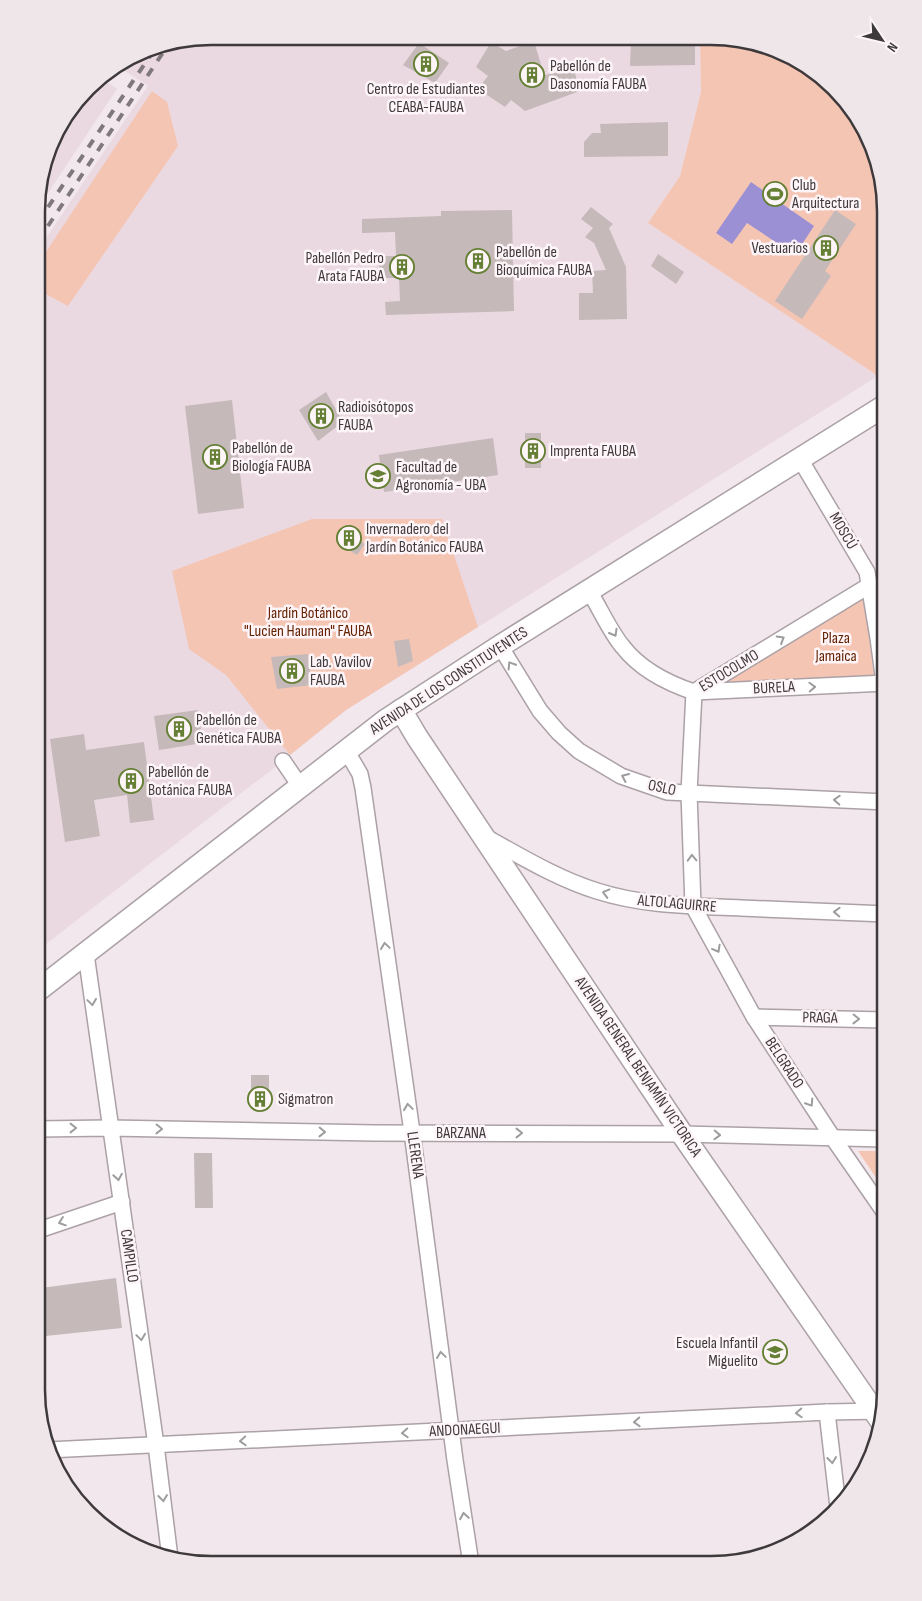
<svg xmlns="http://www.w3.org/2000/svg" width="922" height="1601" font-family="'Sofia Sans Condensed',sans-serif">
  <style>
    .built { fill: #ebd9e2 }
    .green { fill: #f5c5b3 }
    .water { fill: #9c90d5 }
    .building { fill: #c5b9ba }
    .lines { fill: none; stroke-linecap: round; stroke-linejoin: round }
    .street-casing { stroke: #aba1a6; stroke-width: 18 }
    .secondary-casing { stroke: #aba1a6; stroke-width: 24 }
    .street { stroke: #fff; stroke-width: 15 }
    .secondary { stroke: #fff; stroke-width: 21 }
    .rail { stroke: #7f787c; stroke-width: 4; stroke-dasharray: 9 9; stroke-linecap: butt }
    .oneway { stroke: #9e9c9e }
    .labels { text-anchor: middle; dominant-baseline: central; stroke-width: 5; stroke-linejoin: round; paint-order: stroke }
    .poi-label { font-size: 16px; fill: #3e3a3c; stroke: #fef5f9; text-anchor: start }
    .street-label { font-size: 16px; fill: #3e3a3c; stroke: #fef5f9 }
    .park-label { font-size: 16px; fill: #642100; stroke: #fef5f9 }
    .rim { fill: none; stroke: #3e3a3c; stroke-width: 2.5 }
  </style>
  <rect width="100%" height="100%" fill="#f2e7ec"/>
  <g class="built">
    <path d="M211,36L700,39L701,92L680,176L648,223L878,376L346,710L283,761L37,951L38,250L148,86L117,66L145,49Z"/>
    <path d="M100,77L117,89L38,208V189L54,134L96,80Z"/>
  </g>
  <g class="green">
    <path d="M700,39L744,40L826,80L876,155L886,211V371L878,376L648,223L680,176L701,92Z"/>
    <path d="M152,91L167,102L178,146L68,306L38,290V264Z"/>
    <path d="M312,519H442L478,627L346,710L290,755L226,675L189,649L172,571Z"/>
    <path d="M864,592L874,679L711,685Z"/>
    <path d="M858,1151H885V1191Z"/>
  </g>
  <path class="water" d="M751,182L814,226L795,255L747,223L732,244L716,233Z"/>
  <g class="building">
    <path d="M631,39H695V65L630,66Z"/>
    <path d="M534,41L544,75L574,70L580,91L525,111L511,100L505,107L478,89L488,76L476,67L491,42L506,51Z"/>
    <path d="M419,43L449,63L435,83L403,65Z"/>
    <path d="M668,122V156L584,157V142L592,133H601L600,124Z"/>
    <path d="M591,207L613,224L609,228L626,267L627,319L579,320V293H593L592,271L606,270L594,243L585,237L593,228L581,219Z"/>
    <path d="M512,210L514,311L386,315L385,302L400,301L399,278H379V256H396L395,232L362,233V219L441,216V211Z"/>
    <path d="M835,210L856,224L825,271L831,276L802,319L775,301Z"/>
    <path d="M658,254L684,272L676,284L651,266Z"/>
    <path d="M326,392L343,422L318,441L299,410Z"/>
    <path d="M232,400L244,508L198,514L185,406Z"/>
    <rect x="525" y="433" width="16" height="35"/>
    <path d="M493,438L498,475L384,492L379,455Z"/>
    <path d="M346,532L365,544L357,555L339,544Z"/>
    <path d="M409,639L413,661L398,667L394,641Z"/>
    <path d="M308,654L312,685L277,689L271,657Z"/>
    <path d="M198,710L203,743L159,750L154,716Z"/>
    <path d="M84,734L86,750L144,742L154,820L130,823L127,795L94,800L100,836L65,842L50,739Z"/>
    <rect x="251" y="1075" width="18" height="33"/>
    <path d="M194,1153H212L213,1208H195Z"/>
    <path d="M116,1278L122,1328L36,1337V1305H43L41,1288Z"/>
  </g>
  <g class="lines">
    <defs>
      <g id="street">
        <path d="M800,459L867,572L878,638L886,698"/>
        <path d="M870,585L694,692L689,793L693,906L754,1017L833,1138L885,1213"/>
        <path d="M589,591C600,608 610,632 623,647C641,670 667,683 694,692L886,683"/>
        <path d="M500,646L540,711L559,733L579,751L621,776L667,792L886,802"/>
        <path d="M346,750L360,774L363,788L412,1132L455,1460L471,1564"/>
        <path d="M283,761L300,786"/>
        <path d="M484,836C520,856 558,879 597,891C644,906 692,906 741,908C789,910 837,912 886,914"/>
        <path d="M86,954L156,1445L170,1558"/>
        <path d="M754,1017L885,1020"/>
        <path d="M37,1129L110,1128L374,1133L682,1134L885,1139"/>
        <path d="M36,1231L122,1202"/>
        <path d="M827,1412L838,1507"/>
        <path d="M48,1450L827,1412L882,1411"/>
      </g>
      <g id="secondary">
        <path d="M401,710L417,737L682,1134L881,1421"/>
        <path d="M37,991L386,720L500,646L886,405"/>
      </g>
    </defs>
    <use href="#street" class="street-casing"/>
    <use href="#secondary" class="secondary-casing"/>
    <use href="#street" class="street"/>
    <use href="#secondary" class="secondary"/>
    <g class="rail">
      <path d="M38,222L156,47"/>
      <path d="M38,241L168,45"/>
    </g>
  </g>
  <defs><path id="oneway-chevron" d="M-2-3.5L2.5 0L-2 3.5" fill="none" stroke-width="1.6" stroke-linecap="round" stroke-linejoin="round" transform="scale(1.25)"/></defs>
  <g class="oneway">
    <use href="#oneway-chevron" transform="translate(614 633) rotate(60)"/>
    <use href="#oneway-chevron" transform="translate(781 639) rotate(-31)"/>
    <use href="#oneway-chevron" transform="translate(511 665) rotate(-122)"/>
    <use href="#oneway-chevron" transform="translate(812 687) rotate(-2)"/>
    <use href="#oneway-chevron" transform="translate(625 777) rotate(-156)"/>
    <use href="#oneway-chevron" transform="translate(837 800) rotate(-177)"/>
    <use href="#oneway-chevron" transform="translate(692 858) rotate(-92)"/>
    <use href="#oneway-chevron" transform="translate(606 893) rotate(-165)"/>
    <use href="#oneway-chevron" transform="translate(837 912) rotate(-178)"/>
    <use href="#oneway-chevron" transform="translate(385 946) rotate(-98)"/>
    <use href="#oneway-chevron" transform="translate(717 949) rotate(61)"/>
    <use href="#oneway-chevron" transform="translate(92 1002) rotate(82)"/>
    <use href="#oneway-chevron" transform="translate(856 1019) rotate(1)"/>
    <use href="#oneway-chevron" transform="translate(810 1103) rotate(57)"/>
    <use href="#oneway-chevron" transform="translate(408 1107) rotate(-98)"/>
    <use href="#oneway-chevron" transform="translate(73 1128)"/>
    <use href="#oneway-chevron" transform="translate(159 1129) rotate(1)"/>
    <use href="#oneway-chevron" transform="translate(322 1132) rotate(1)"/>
    <use href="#oneway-chevron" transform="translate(519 1133)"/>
    <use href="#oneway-chevron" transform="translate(717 1135) rotate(2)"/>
    <use href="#oneway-chevron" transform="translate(118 1177) rotate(81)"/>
    <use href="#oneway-chevron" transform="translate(62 1222) rotate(161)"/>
    <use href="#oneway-chevron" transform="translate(141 1337) rotate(82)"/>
    <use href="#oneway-chevron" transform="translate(441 1355) rotate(-98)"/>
    <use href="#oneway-chevron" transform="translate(799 1413) rotate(177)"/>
    <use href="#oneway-chevron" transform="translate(637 1422) rotate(177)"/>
    <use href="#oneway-chevron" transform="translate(405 1433) rotate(177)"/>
    <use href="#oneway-chevron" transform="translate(243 1441) rotate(177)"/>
    <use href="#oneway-chevron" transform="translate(832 1460) rotate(83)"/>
    <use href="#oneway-chevron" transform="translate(163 1498) rotate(83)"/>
    <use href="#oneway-chevron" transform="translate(464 1516) rotate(-99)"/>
  </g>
  <defs>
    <symbol id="building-ring" viewBox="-11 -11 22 22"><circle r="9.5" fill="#fef5f9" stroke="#658034" stroke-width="1.5"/><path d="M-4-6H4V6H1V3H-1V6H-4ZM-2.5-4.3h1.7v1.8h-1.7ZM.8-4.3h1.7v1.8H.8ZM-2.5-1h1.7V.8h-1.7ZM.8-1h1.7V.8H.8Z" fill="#658034"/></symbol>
    <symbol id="stadium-ring" viewBox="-11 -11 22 22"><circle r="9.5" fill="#fef5f9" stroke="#658034" stroke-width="1.5"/><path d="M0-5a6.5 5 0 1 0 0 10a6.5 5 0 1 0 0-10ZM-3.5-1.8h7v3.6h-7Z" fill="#658034"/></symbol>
    <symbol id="university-ring" viewBox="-11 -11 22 22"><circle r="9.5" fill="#fef5f9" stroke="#658034" stroke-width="1.5"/><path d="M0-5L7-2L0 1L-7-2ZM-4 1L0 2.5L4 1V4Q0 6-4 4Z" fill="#658034"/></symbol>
    <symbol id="school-ring" viewBox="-11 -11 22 22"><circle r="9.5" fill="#fef5f9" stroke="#658034" stroke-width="1.5"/><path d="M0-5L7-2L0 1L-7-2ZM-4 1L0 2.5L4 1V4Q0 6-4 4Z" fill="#658034"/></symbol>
  </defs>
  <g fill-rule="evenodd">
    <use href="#building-ring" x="412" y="50" width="28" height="28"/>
    <use href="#building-ring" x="518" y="61" width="28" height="28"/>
    <use href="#stadium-ring" x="761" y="180" width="28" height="28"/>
    <use href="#building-ring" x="812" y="234" width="28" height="28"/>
    <use href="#building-ring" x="464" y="247" width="28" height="28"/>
    <use href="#building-ring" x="388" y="253" width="28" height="28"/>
    <use href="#building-ring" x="307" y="402" width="28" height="28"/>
    <use href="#building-ring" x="519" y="437" width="28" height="28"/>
    <use href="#building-ring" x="201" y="443" width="28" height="28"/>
    <use href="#university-ring" x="364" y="462" width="28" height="28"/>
    <use href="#building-ring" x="335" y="524" width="28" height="28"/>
    <use href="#building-ring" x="278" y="657" width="28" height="28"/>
    <use href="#building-ring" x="165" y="715" width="28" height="28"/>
    <use href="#building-ring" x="117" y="767" width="28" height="28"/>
    <use href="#building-ring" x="246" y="1085" width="28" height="28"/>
    <use href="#school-ring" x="761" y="1338" width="28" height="28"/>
  </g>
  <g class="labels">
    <g class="poi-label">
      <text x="550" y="66">Pabellón de<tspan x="550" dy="18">Dasonomía FAUBA</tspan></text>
      <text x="426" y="89" text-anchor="middle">Centro de Estudiantes<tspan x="426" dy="18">CEABA-FAUBA</tspan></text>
      <text x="792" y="185">Club<tspan x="792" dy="18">Arquitectura</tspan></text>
      <text x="808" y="248" text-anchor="end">Vestuarios</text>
      <text x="496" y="252">Pabellón de<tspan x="496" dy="18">Bioquímica FAUBA</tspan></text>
      <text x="384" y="258" text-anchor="end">Pabellón Pedro<tspan x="384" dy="18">Arata FAUBA</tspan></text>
      <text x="338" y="407">Radioisótopos<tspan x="338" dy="18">FAUBA</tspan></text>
      <text x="232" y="448">Pabellón de<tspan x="232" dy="18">Biología FAUBA</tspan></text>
      <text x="550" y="451">Imprenta FAUBA</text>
      <text x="396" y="467">Facultad de<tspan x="396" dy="18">Agronomía - UBA</tspan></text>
      <text x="366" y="529">Invernadero del<tspan x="366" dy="18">Jardín Botánico FAUBA</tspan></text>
      <text x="310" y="662">Lab. Vavilov<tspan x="310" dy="18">FAUBA</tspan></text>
      <text x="196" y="720">Pabellón de<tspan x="196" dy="18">Genética FAUBA</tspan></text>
      <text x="148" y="772">Pabellón de<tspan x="148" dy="18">Botánica FAUBA</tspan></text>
      <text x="278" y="1099">Sigmatron</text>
      <text x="758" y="1343" text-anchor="end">Escuela Infantil<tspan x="758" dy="18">Miguelito</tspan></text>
    </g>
    <g class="street-label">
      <text transform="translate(843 531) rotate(59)">MOSCÚ</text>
      <text transform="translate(729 671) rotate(-31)">ESTOCOLMO</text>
      <text transform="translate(449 681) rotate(-33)">AVENIDA DE LOS CONSTITUYENTES</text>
      <text transform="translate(774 688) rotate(-3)">BURELA</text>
      <text transform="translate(662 788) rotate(12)">OSLO</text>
      <text transform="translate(677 904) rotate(5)">ALTOLAGUIRRE</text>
      <text transform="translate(820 1018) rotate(1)">PRAGA</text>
      <text transform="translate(784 1063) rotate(57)">BELGRADO</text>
      <text transform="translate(638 1067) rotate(56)">AVENIDA GENERAL BENJAMÍN VICTORICA</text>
      <text x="461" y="1133">BARZANA</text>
      <text transform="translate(415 1155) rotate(82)">LLERENA</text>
      <text transform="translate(129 1256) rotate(82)">CAMPILLO</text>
      <text transform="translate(465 1430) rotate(-3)">ANDONAEGUI</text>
    </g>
    <g class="park-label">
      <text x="308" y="613">Jardín Botánico<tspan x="308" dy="18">"Lucien Hauman" FAUBA</tspan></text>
      <text x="836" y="638">Plaza<tspan x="836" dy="18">Jamaica</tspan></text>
    </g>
  </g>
  <path d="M0 0H922V1601H0ZM211 45H711A166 166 0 0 1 877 211V1390A166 166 0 0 1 711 1556H211A166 166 0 0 1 45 1390V211A166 166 0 0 1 211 45Z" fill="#efe6ea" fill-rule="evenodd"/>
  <path class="rim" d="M211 45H711A166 166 0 0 1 877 211V1390A166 166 0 0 1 711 1556H211A166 166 0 0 1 45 1390V211A166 166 0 0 1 211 45Z"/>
  <g transform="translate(882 40) rotate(125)" stroke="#fef5f9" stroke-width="4" paint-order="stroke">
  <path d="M0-4L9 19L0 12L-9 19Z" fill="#3e3a3c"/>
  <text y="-8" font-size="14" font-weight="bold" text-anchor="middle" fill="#3e3a3c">N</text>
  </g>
</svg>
